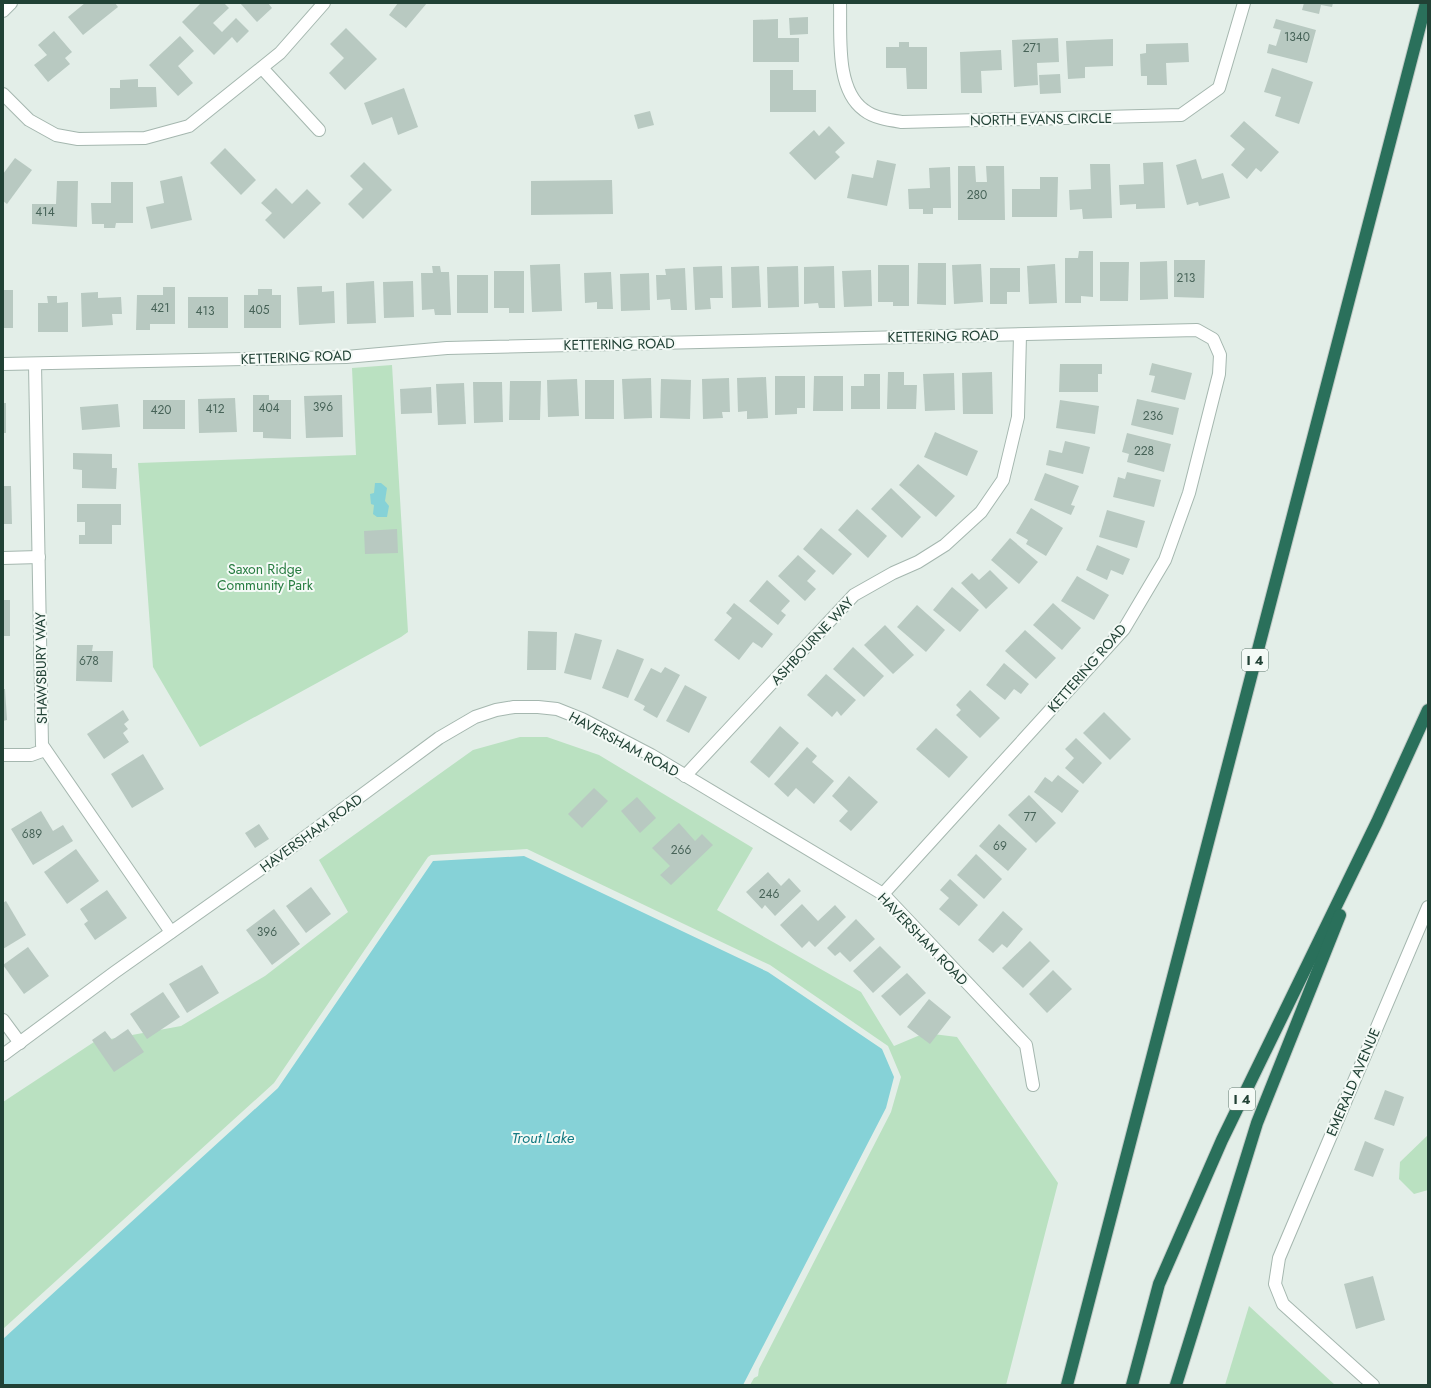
<svg xmlns="http://www.w3.org/2000/svg" width="1431" height="1388" font-family="Jost,sans-serif">
  <style>
    .green { fill: #bae1c1 }
    .water { fill: #86d2d7 }
    .building { fill: #b8c9c1 }
    .lines { fill: none; stroke-linecap: round; stroke-linejoin: round }
    .minor-casing { stroke: #a5b7af; stroke-width: 14 }
    .highway-casing { stroke: #c1cac6; stroke-width: 14 }
    .minor { stroke: #fff; stroke-width: 12 }
    .highway { stroke: #2a705b; stroke-width: 12 }
    .labels { text-anchor: middle; dominant-baseline: central; stroke-width: 4; stroke-linejoin: round; paint-order: stroke }
    .number-label { font-size: 12px; fill: #476358 }
    .shield { fill: #f4faf6; stroke: #60786f; stroke-width: 1 }
    .shield-label { font-size: 13px; font-weight: bold; fill: #214135 }
    .street-label { font-size: 14px; fill: #214135; stroke: #f4faf6 }
    .park-label { font-size: 14px; fill: #277c40; stroke: #f4faf6 }
    .water-label { font-size: 15px; font-style: italic; fill: #157a83; stroke: #f4faf6 }
  </style>
  <rect width="100%" height="100%" fill="#e3eee8"/>
  <g class="green">
    <path d="M392,365L408,632L401,637L200,747L153,667L138,463L356,455L352,368Z"/>
    <path d="M520,737H547L599,755L753,848L717,910L861,992L894,1046L925,1033L957,1037L1058,1183L1006,1385H750L754,1378L758,1376L759,1369L891,1112L901,1077L888,1046L770,965L527,849L431,855L428,857L274,1083L3,1329V1102L94,1042L181,1026L265,976L348,912L319,860L473,750Z"/>
    <path d="M1428,1135V1190L1414,1194L1399,1179L1400,1162Z"/>
    <path d="M1249,1306L1335,1385H1225Z"/>
  </g>
  <g class="water">
    <path d="M375,483H381L387,488L385,501L389,506L387,517H377L373,514L374,505L371,504L370,494L374,493Z"/>
    <path d="M524,856L768,972L882,1049L894,1077L886,1108L743,1385H3V1339L278,1088L433,861Z"/>
  </g>
  <g class="building">
    <path d="M85,3H115L118,7L83,35L68,17Z"/>
    <path d="M201,3H224L229,8L213,23L222,32L236,18L249,31L237,43L232,37L214,55L182,22Z"/>
    <path d="M240,3H268L272,8L257,22Z"/>
    <path d="M398,3H427L406,28L389,15Z"/>
    <path d="M1304,3H1333L1332,7L1321,5L1319,14L1302,10Z"/>
    <path d="M808,17V34L790,35L789,18Z"/>
    <path d="M778,19V38H799V62H753V20Z"/>
    <path d="M1276,19L1316,30L1307,63L1267,53L1269,44L1276,46L1281,30L1273,28Z"/>
    <path d="M346,28L377,59L345,90L329,73L344,58L330,44Z"/>
    <path d="M54,31L72,52L65,58L70,64L48,82L34,65L47,55L38,45Z"/>
    <path d="M180,36L194,51L178,66L193,83L178,96L149,65Z"/>
    <path d="M1058,38L1059,62L1037,63L1038,85L1014,87L1012,40Z"/>
    <path d="M1113,39V66L1085,67V78L1068,79L1066,41Z"/>
    <path d="M899,42H909V47H927V89H907L906,68H886V47H899Z"/>
    <path d="M1188,43L1189,62L1166,63L1167,85H1147V76H1141L1140,54L1146,53V44Z"/>
    <path d="M1001,50L1002,70L981,71L982,93H961L960,52Z"/>
    <path d="M1272,68L1313,82L1299,124L1275,116L1281,97L1264,92Z"/>
    <path d="M770,70H793V90H816V112H770Z"/>
    <path d="M1060,74L1061,93L1040,94L1039,75Z"/>
    <path d="M138,79V87H156L157,107L110,109V88H120V80Z"/>
    <path d="M404,88L418,127L398,135L392,117L372,125L364,103Z"/>
    <path d="M650,111L654,125L638,129L634,115Z"/>
    <path d="M1244,121L1279,152L1261,172L1256,168L1247,179L1231,165L1245,149L1230,136Z"/>
    <path d="M829,126L845,143L835,152L840,157L815,180L789,153L814,130L819,136Z"/>
    <path d="M225,148L256,180L241,195L210,163Z"/>
    <path d="M15,158L32,170L7,204L3,201V174Z"/>
    <path d="M1196,159L1202,179L1223,173L1230,198L1199,206L1198,202L1187,205L1176,165Z"/>
    <path d="M877,160L896,164L887,206L847,198L852,174L873,178Z"/>
    <path d="M364,162L392,190L363,219L348,204L363,189L350,176Z"/>
    <path d="M1163,162L1165,208L1136,209V204L1120,205L1119,185L1144,184L1143,163Z"/>
    <path d="M1090,164H1110L1112,218L1083,219L1082,209L1070,210L1069,190L1091,189Z"/>
    <path d="M958,166H975L976,182H987L986,166H1004L1005,220H958Z"/>
    <path d="M950,167L951,208H933V214H923V209H909L908,189L930,188L929,168Z"/>
    <path d="M182,176L192,220L151,229L146,207L164,203L160,181Z"/>
    <path d="M1040,177H1058L1057,217H1012V189H1040Z"/>
    <path d="M612,180L613,214L531,215V181Z"/>
    <path d="M57,181H78L77,227L32,224V204H56Z"/>
    <path d="M111,182H133V223H116L115,228H104V224H92L91,203H111Z"/>
    <path d="M276,188L292,204L307,189L321,203L284,239L265,220L272,213L261,203Z"/>
    <path d="M1079,251H1093V297L1081,296V303H1065V258H1078Z"/>
    <path d="M1174,260H1205L1204,298L1174,297Z"/>
    <path d="M1167,261L1168,299L1140,300V262Z"/>
    <path d="M1100,262H1129L1128,301H1100Z"/>
    <path d="M918,263H946V305L917,304Z"/>
    <path d="M560,264L562,311L532,312L530,265Z"/>
    <path d="M981,264L983,302L954,304L952,265Z"/>
    <path d="M1055,264L1057,303L1029,304L1027,266Z"/>
    <path d="M878,265H909V306H893V302H878Z"/>
    <path d="M432,266H440L441,272H449L451,315H435L434,309L422,310L421,273H433Z"/>
    <path d="M722,266L723,298H710L711,309L695,310L693,267Z"/>
    <path d="M759,266L761,307L732,308L731,267Z"/>
    <path d="M798,266L799,307L768,308L767,267Z"/>
    <path d="M834,266L835,308H819L818,303L804,304V267Z"/>
    <path d="M685,268L687,310H671L670,299L657,300L656,275H666L665,269Z"/>
    <path d="M990,268H1020V292H1007V304H990Z"/>
    <path d="M871,270L872,306L844,307L842,271Z"/>
    <path d="M494,271H524V313H509V308H494Z"/>
    <path d="M611,272L613,309H597V302L585,303L584,273Z"/>
    <path d="M649,273L650,310L621,311L620,274Z"/>
    <rect x="457" y="275" width="31" height="38"/>
    <path d="M374,281L376,323L347,324L346,283Z"/>
    <path d="M413,281L414,317L384,318L383,282Z"/>
    <path d="M322,286V292L334,291L335,323L299,325L297,287Z"/>
    <path d="M163,287H175V324H150V330H136L137,295H163Z"/>
    <path d="M258,289H272V295H281V328H244V295H258Z"/>
    <rect x="3" y="290" width="10" height="38"/>
    <path d="M98,292V298L121,297L122,314H112L113,325L82,327L81,293Z"/>
    <path d="M47,296H57V303L68,302V332H38V303H48Z"/>
    <rect x="188" y="297" width="40" height="31"/>
    <path d="M1152,363L1192,373L1185,400L1151,392L1155,376L1149,375Z"/>
    <path d="M1060,364H1102V374H1098V392H1059Z"/>
    <path d="M888,372H904V385H917L916,409H887Z"/>
    <path d="M992,372L993,414H963L962,373Z"/>
    <path d="M954,373L955,410L925,411L923,374Z"/>
    <path d="M864,374H880V409H851V386H864Z"/>
    <path d="M775,376H805V408H797V414L775,415Z"/>
    <path d="M814,376H843V411H813Z"/>
    <path d="M766,377L768,418L747,419V411L738,412L737,378Z"/>
    <path d="M651,378L652,418L624,419L622,379Z"/>
    <path d="M729,378L730,412H722L723,418L703,419L702,379Z"/>
    <path d="M577,379L579,416L548,417L547,380Z"/>
    <path d="M661,379L691,380L690,419L660,418Z"/>
    <rect x="585" y="380" width="29" height="39"/>
    <path d="M510,381H541L540,420H509Z"/>
    <path d="M473,382H502L503,422L474,423Z"/>
    <path d="M464,383L466,424L438,425L436,384Z"/>
    <path d="M431,387L432,413L401,414L400,389Z"/>
    <path d="M253,395H269V400H291V439L263,438V432H253Z"/>
    <path d="M342,395L343,437L306,438L304,396Z"/>
    <path d="M235,398L237,432L199,433L198,399Z"/>
    <path d="M1137,399L1179,408L1173,435L1131,425Z"/>
    <rect x="143" y="400" width="42" height="29"/>
    <path d="M1060,400L1099,406L1095,434L1056,428Z"/>
    <rect x="3" y="403" width="3" height="30"/>
    <path d="M118,404L120,427L82,430L80,407Z"/>
    <path d="M935,432L978,451L967,476L924,457Z"/>
    <path d="M1127,433L1171,444L1164,472L1127,462L1129,454L1122,452Z"/>
    <path d="M1065,441L1090,447L1083,474L1046,465L1049,450L1062,453Z"/>
    <path d="M73,453L112,454V468H117L116,489L82,488V470L73,469Z"/>
    <path d="M918,464L955,496L936,517L899,485Z"/>
    <path d="M1127,472L1161,480L1154,507L1113,497L1118,477L1125,479Z"/>
    <path d="M1045,473L1079,486L1071,505L1075,506L1071,515L1034,500Z"/>
    <path d="M3,486H11L12,524H3Z"/>
    <path d="M891,488L921,517L902,538L871,509Z"/>
    <path d="M77,504H121V525H112V544H79V535H85V522H77Z"/>
    <path d="M1031,508L1063,528L1046,556L1026,544L1028,540L1016,533Z"/>
    <path d="M857,509L887,536L868,558L838,530Z"/>
    <path d="M1107,510L1145,521L1137,548L1099,537Z"/>
    <path d="M821,528L852,554L833,575L803,549Z"/>
    <path d="M397,529L398,553L365,554L364,531Z"/>
    <path d="M1010,538L1038,562L1019,584L991,560Z"/>
    <path d="M1097,545L1130,559L1123,575L1111,570L1107,580L1086,570Z"/>
    <path d="M798,555L816,571L807,581L816,589L805,601L778,576Z"/>
    <path d="M990,570L1008,588L986,609L961,583L972,573L979,580Z"/>
    <path d="M1077,576L1109,595L1094,620L1061,601Z"/>
    <path d="M767,580L790,601L781,611L786,615L778,625L749,601Z"/>
    <path d="M952,587L979,610L960,632L933,610Z"/>
    <rect x="3" y="600" width="7" height="36"/>
    <path d="M734,603L773,634L762,648L753,642L739,660L714,640L732,618L726,613Z"/>
    <path d="M1053,603L1081,628L1062,650L1033,625Z"/>
    <path d="M917,605L945,630L926,652L897,627Z"/>
    <path d="M885,625L914,655L893,674L864,645Z"/>
    <path d="M1025,630L1056,658L1036,679L1005,651Z"/>
    <path d="M528,631L557,632L556,670H527Z"/>
    <path d="M575,633L602,640L591,680L564,673Z"/>
    <path d="M77,645H93L92,651H113L112,682L76,681Z"/>
    <path d="M853,647L884,676L864,697L833,669Z"/>
    <path d="M617,649L644,659L628,698L602,688Z"/>
    <path d="M1004,663L1029,684L1021,694L1014,689L1005,700L986,685Z"/>
    <path d="M665,667L680,675L657,718L643,710L645,706L634,700L651,668L661,673Z"/>
    <path d="M826,674L856,700L841,716L837,711L832,717L807,695Z"/>
    <path d="M685,685L707,697L689,733L666,721Z"/>
    <path d="M3,689H5L7,720L3,721Z"/>
    <path d="M970,690L1000,718L980,738L956,715L961,710L956,705Z"/>
    <path d="M123,710L129,720L124,724L128,729L123,733L129,742L104,759L87,734Z"/>
    <path d="M1104,712L1131,739L1110,760L1083,733Z"/>
    <path d="M780,726L799,743L769,778L750,762Z"/>
    <path d="M936,728L968,757L949,778L916,749Z"/>
    <path d="M1076,738L1102,763L1083,784L1065,768L1074,758L1065,749Z"/>
    <path d="M807,747L817,756L812,762L834,781L814,804L796,788L788,797L774,784Z"/>
    <path d="M143,754L164,789L132,808L111,774Z"/>
    <path d="M1058,775L1079,791L1062,813L1034,792L1045,777L1052,782Z"/>
    <path d="M849,776L878,802L851,831L839,821L848,811L832,796Z"/>
    <path d="M594,788L608,801L582,828L568,814Z"/>
    <path d="M1029,795L1056,823L1036,843L1008,815Z"/>
    <path d="M637,797L656,818L640,833L621,811Z"/>
    <path d="M41,811L53,831L63,825L73,841L33,865L11,829Z"/>
    <path d="M679,823L695,841L702,834L713,845L671,885L660,875L670,866L652,848Z"/>
    <path d="M259,824L269,839L255,848L245,833Z"/>
    <path d="M999,824L1027,849L1008,871L979,846Z"/>
    <path d="M76,849L99,881L67,904L44,872Z"/>
    <path d="M976,854L1002,879L984,899L957,875Z"/>
    <path d="M768,872L781,886L789,878L801,891L775,916L765,905L762,909L746,892Z"/>
    <path d="M950,879L978,905L959,926L939,909L949,898L940,890Z"/>
    <path d="M311,887L331,914L306,933L286,906Z"/>
    <path d="M107,890L127,918L95,940L84,924L88,921L80,909Z"/>
    <path d="M6,901L26,935L3,949V903Z"/>
    <path d="M802,904L818,921L835,905L846,917L815,947L809,941L802,948L780,925Z"/>
    <path d="M274,909L300,944L272,965L246,930Z"/>
    <path d="M1003,911L1023,929L1007,948L1002,944L993,953L978,940Z"/>
    <path d="M856,919L875,939L850,962L840,952L835,956L827,948Z"/>
    <path d="M1030,941L1050,961L1023,988L1002,968Z"/>
    <path d="M880,946L901,967L873,993L853,971Z"/>
    <path d="M28,947L49,976L24,994L3,965Z"/>
    <path d="M202,965L219,993L187,1013L169,984Z"/>
    <path d="M1053,970L1072,989L1047,1013L1029,994Z"/>
    <path d="M907,973L926,993L900,1016L881,996Z"/>
    <path d="M163,992L180,1017L147,1039L130,1014Z"/>
    <path d="M929,999L951,1017L930,1044L907,1027Z"/>
    <path d="M128,1029L144,1052L114,1072L92,1040L105,1031L112,1040Z"/>
    <path d="M1385,1090L1404,1097L1394,1126L1374,1119Z"/>
    <path d="M1365,1141L1384,1149L1373,1177L1354,1170Z"/>
    <path d="M1373,1276L1385,1320L1356,1329L1344,1284Z"/>
  </g>
  <g class="lines">
    <defs>
      <g id="minor">
        <path d="M840,3C841,35 835,89 864,110C874,118 889,120 902,122L1181,115L1219,88L1244,3"/>
        <path d="M3,11L11,3"/>
        <path d="M262,68L319,130"/>
        <path d="M3,94L29,120L56,135L78,139L145,138L189,126L280,53L324,3"/>
        <path d="M3,364L346,357L447,348L1197,330L1213,339L1220,355L1219,374L1189,493L1165,560L1124,629L883,894"/>
        <path d="M35,364L42,745L171,932"/>
        <path d="M3,558L39,557"/>
        <path d="M3,755H31L45,750"/>
        <path d="M685,776L854,595L893,573L918,562L945,545L981,512L1003,480L1018,417L1020,335"/>
        <path d="M3,1020L20,1043"/>
        <path d="M3,1055L115,972L293,846L439,738L475,717L496,710L514,707H538L557,709L582,719L651,755L883,894L1026,1045L1033,1085"/>
        <path d="M1373,1385L1283,1304L1275,1284L1279,1258L1428,907"/>
      </g>
      <g id="highway">
        <path d="M1067,1385L1426,3"/>
        <path d="M1132,1385L1159,1284L1222,1140L1377,822L1428,710"/>
        <path d="M1176,1385L1257,1123L1340,915"/>
      </g>
    </defs>
    <use href="#minor" class="minor-casing"/>
    <use href="#highway" class="highway-casing"/>
    <use href="#minor" class="minor"/>
    <use href="#highway" class="highway"/>
  </g>
  <g class="labels">
    <g class="number-label">
      <text x="1297" y="37">1340</text>
      <text x="1032" y="48">271</text>
      <text x="977" y="195">280</text>
      <text x="45" y="212">414</text>
      <text x="1186" y="278">213</text>
      <text x="160" y="308">421</text>
      <text x="259" y="310">405</text>
      <text x="205" y="311">413</text>
      <text x="323" y="407">396</text>
      <text x="269" y="408">404</text>
      <text x="215" y="409">412</text>
      <text x="161" y="410">420</text>
      <text x="1153" y="416">236</text>
      <text x="1144" y="451">228</text>
      <text x="89" y="661">678</text>
      <text x="1030" y="817">77</text>
      <text x="32" y="834">689</text>
      <text x="1000" y="846">69</text>
      <text x="681" y="850">266</text>
      <text x="769" y="894">246</text>
      <text x="267" y="932">396</text>
    </g>
    <g class="shield">
      <rect x="1242" y="649" width="26" height="22" rx="3"/>
      <rect x="1229" y="1088" width="26" height="22" rx="3"/>
    </g>
    <g class="shield-label">
      <text x="1255" y="660">I 4</text>
      <text x="1242" y="1099">I 4</text>
    </g>
    <g class="street-label">
      <text transform="translate(1041 119) rotate(-1)">NORTH EVANS CIRCLE</text>
      <text transform="translate(943 336) rotate(-1)">KETTERING ROAD</text>
      <text transform="translate(619 344) rotate(-1)">KETTERING ROAD</text>
      <text transform="translate(296 357) rotate(-2)">KETTERING ROAD</text>
      <text transform="translate(812 641) rotate(-47)">ASHBOURNE WAY</text>
      <text transform="translate(41 668) rotate(-91)">SHAWSBURY WAY</text>
      <text transform="translate(1087 668) rotate(-49)">KETTERING ROAD</text>
      <text transform="translate(624 744) rotate(28)">HAVERSHAM ROAD</text>
      <text transform="translate(311 833) rotate(-36)">HAVERSHAM ROAD</text>
      <text transform="translate(923 939) rotate(46)">HAVERSHAM ROAD</text>
      <text transform="translate(1353 1082) rotate(-67)">EMERALD AVENUE</text>
    </g>
    <g class="park-label">
      <text x="265" y="569">Saxon Ridge<tspan x="265" dy="16">Community Park</tspan></text>
    </g>
    <g class="water-label">
      <text x="543" y="1138">Trout Lake</text>
    </g>
  </g>
  <rect width="1431" height="1388" fill="none" stroke="#214135" stroke-width="8"/>
</svg>
